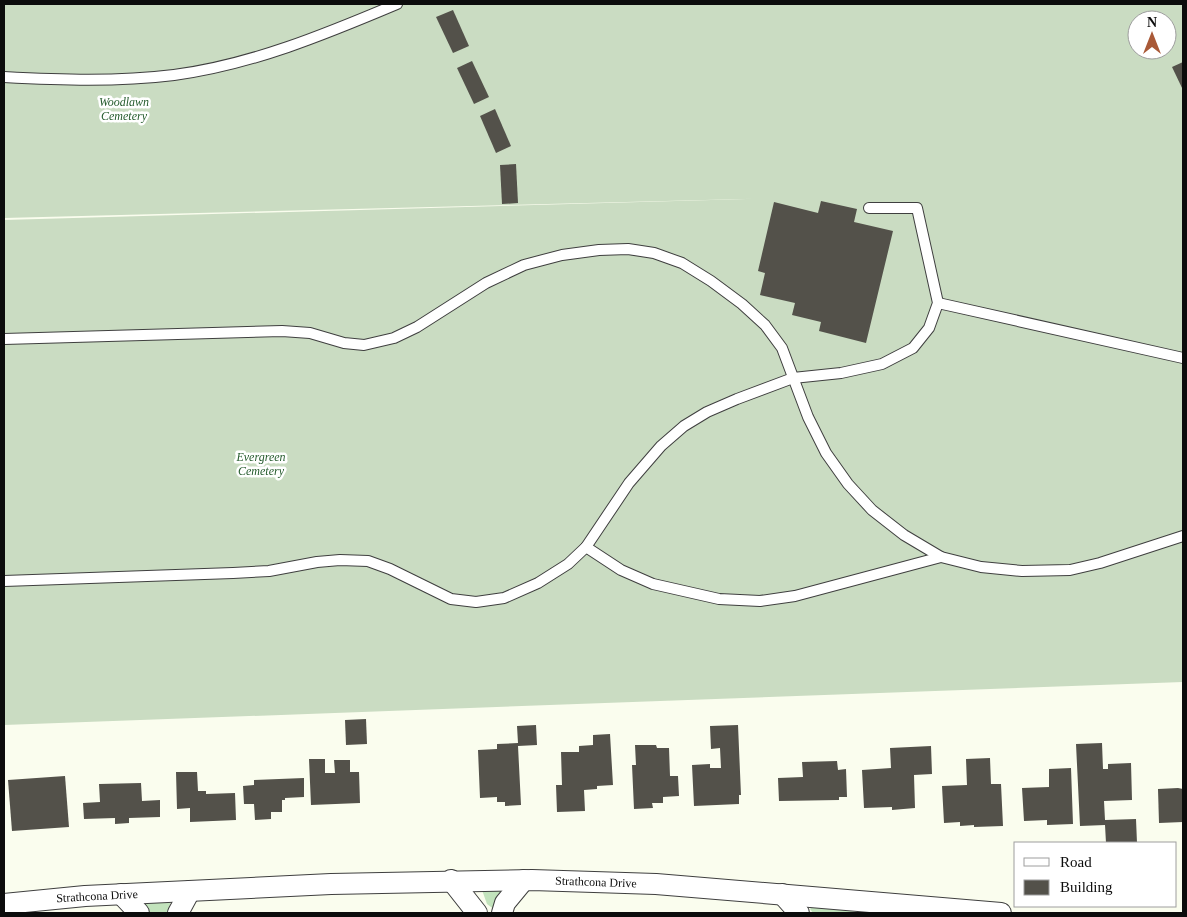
<svg xmlns="http://www.w3.org/2000/svg" width="1187" height="917" font-family="'Times New Roman',serif">
  <style>
    .green { fill: #c2e3bc }
    .cemetery { fill: #cadcc2; fill-rule: evenodd }
    .building { fill: #53514a }
    .lines { fill: none; stroke-linecap: round; stroke-linejoin: round }
    .service-casing { stroke: #3f3f3f; stroke-width: 12 }
    .minor-casing { stroke: #3f3f3f; stroke-width: 22 }
    .service { stroke: #fff; stroke-width: 10 }
    .minor { stroke: #fff; stroke-width: 20 }
    .labels { text-anchor: middle; dominant-baseline: central; stroke-width: 5; stroke-linejoin: round; paint-order: stroke }
    .park-label { font-size: 12px; font-style: italic; fill: #255b2d; stroke: #fff }
    .street-label { font-size: 12px; fill: #0c0c0c; stroke: #fff }
  </style>
  <rect width="100%" height="100%" fill="#fafdee"/>
  <g class="green">
    <path d="M504,889L495,910L487,904L482,890Z"/>
    <path d="M171,900L168,913H147L143,909L146,901Z"/>
    <path d="M815,904L856,912L813,913L810,909Z"/>
  </g>
  <path class="cemetery" d="M4,4H1183V682L4,725V220L781,198L4,218ZM1137,20H1167V50H1137Z"/>
  <g class="building">
    <path d="M453,10L469,46L453,53L436,17Z"/>
    <path d="M472,61L489,97L474,104L457,68Z"/>
    <path d="M1183,62V90L1172,67Z"/>
    <path d="M495,109L511,146L496,153L480,116Z"/>
    <path d="M516,164L518,203L502,204L500,165Z"/>
    <path d="M821,201L857,209L854,222L893,231L866,343L819,331L821,322L792,315L795,303L760,295L765,273L758,271L774,202L818,213Z"/>
    <path d="M366,719L367,744L346,745L345,720Z"/>
    <path d="M536,725L537,745L518,746L521,805L505,806V802H497V797L480,798L478,750L497,749V744L518,743L517,726Z"/>
    <path d="M738,725L741,795H739V804L694,806L692,765L710,764V768H721L720,748L711,749L710,726Z"/>
    <path d="M610,734L613,785L597,786V789L584,790L585,811L557,812L556,785H562L561,752H579V746L593,745V735Z"/>
    <path d="M1102,743L1103,769H1108V764L1131,763L1132,800L1104,801L1105,820L1136,819L1137,843H1106L1105,825L1080,826L1076,744Z"/>
    <path d="M635,745H656L657,748H669L670,776H678L679,796L663,797V803H652L653,808L634,809L632,765H636Z"/>
    <path d="M931,746L932,774L914,775L915,808L892,810V807L864,808L862,770L891,768L890,748Z"/>
    <path d="M990,758L991,784H1001L1003,826L974,827V825L960,826V822L944,823L942,786L967,785L966,759Z"/>
    <path d="M309,759H325V773H335L334,760H350V772H359L360,803L311,805Z"/>
    <path d="M837,761L838,770L846,769L847,797H839V800L779,801L778,778L803,777L802,762Z"/>
    <path d="M1071,768L1073,824L1047,825V820L1024,821L1022,788L1049,787V769Z"/>
    <path d="M176,772H197L198,791H206V794L235,793L236,820L190,822V808L177,809Z"/>
    <path d="M65,776L69,827L12,831L8,780Z"/>
    <path d="M304,778V797L285,798V800H282V812H271V819L255,820L254,804H244L243,786L254,785V780Z"/>
    <path d="M141,783L142,801L160,800V817L129,818V823L115,824V818L84,819L83,803L100,802L99,784Z"/>
    <path d="M1178,788L1183,789V822L1159,823L1158,789Z"/>
  </g>
  <g class="lines">
    <defs>
      <g id="service">
        <path d="M4,77C60,80 117,82 174,75C251,65 326,34 397,4"/>
        <path d="M938,303L1183,358"/>
        <path d="M4,339L282,331L310,333L344,343L364,345L394,338L417,327L486,283L524,265L562,255L599,250L628,249L654,253L682,263L711,281L742,304L765,325L782,348L808,417L826,453L848,484L872,510L904,535L941,557L981,567L1022,571L1070,570L1100,563L1183,536"/>
        <path d="M586,547L621,570L653,584L719,599L760,601L795,596L941,557"/>
        <path d="M4,581L233,573L269,571L317,562L340,560L368,561L390,569L451,599L476,602L504,598L538,583L568,564L586,547L629,483L661,446L684,426L707,412L737,399L793,378L841,373L882,364L913,348L929,328L938,303L917,208H869"/>
      </g>
      <g id="minor">
        <path d="M451,880L477,913"/>
        <path d="M121,894L139,913"/>
        <path d="M782,894L799,913"/>
        <path d="M4,904L85,896L331,884L532,880L656,884L1001,913"/>
        <path d="M178,913L190,891"/>
        <path d="M502,913L505,903L524,880"/>
      </g>
    </defs>
    <use href="#service" class="service-casing"/>
    <use href="#minor" class="minor-casing"/>
    <use href="#service" class="service"/>
    <use href="#minor" class="minor"/>
  </g>
  <g class="labels">
    <g class="park-label">
      <text x="124" y="102">Woodlawn<tspan x="124" dy="14">Cemetery</tspan></text>
      <text x="261" y="457">Evergreen<tspan x="261" dy="14">Cemetery</tspan></text>
    </g>
    <g class="street-label">
      <text transform="translate(596 882) rotate(2)">Strathcona Drive</text>
      <text transform="translate(97 896) rotate(-3)">Strathcona Drive</text>
    </g>
  </g>
  <rect width="1187" height="917" fill="none" stroke="#0c0c0c" stroke-width="10"/>
  <rect x="1014" y="842" width="162" height="65" fill="#ffffff" stroke="#9e9e9e"/>
  <rect x="1024" y="858" width="25" height="8" fill="#ffffff" stroke="#9e9e9e"/>
  <text x="1060" y="867" font-size="15" fill="#0c0c0c">Road</text>
  <rect x="1024" y="880" width="25" height="15" fill="#53514a" stroke="#9e9e9e"/>
  <text x="1060" y="892" font-size="15" fill="#0c0c0c">Building</text>
  <g transform="translate(1152 35)"><circle r="24" fill="#ffffff" stroke="#9e9e9e"/>
  <path d="M0-4L9 19L0 12L-9 19Z" fill="#a95937"/>
  <text y="-8" font-size="14" font-weight="bold" text-anchor="middle" fill="#0c0c0c">N</text>
  </g>
</svg>
